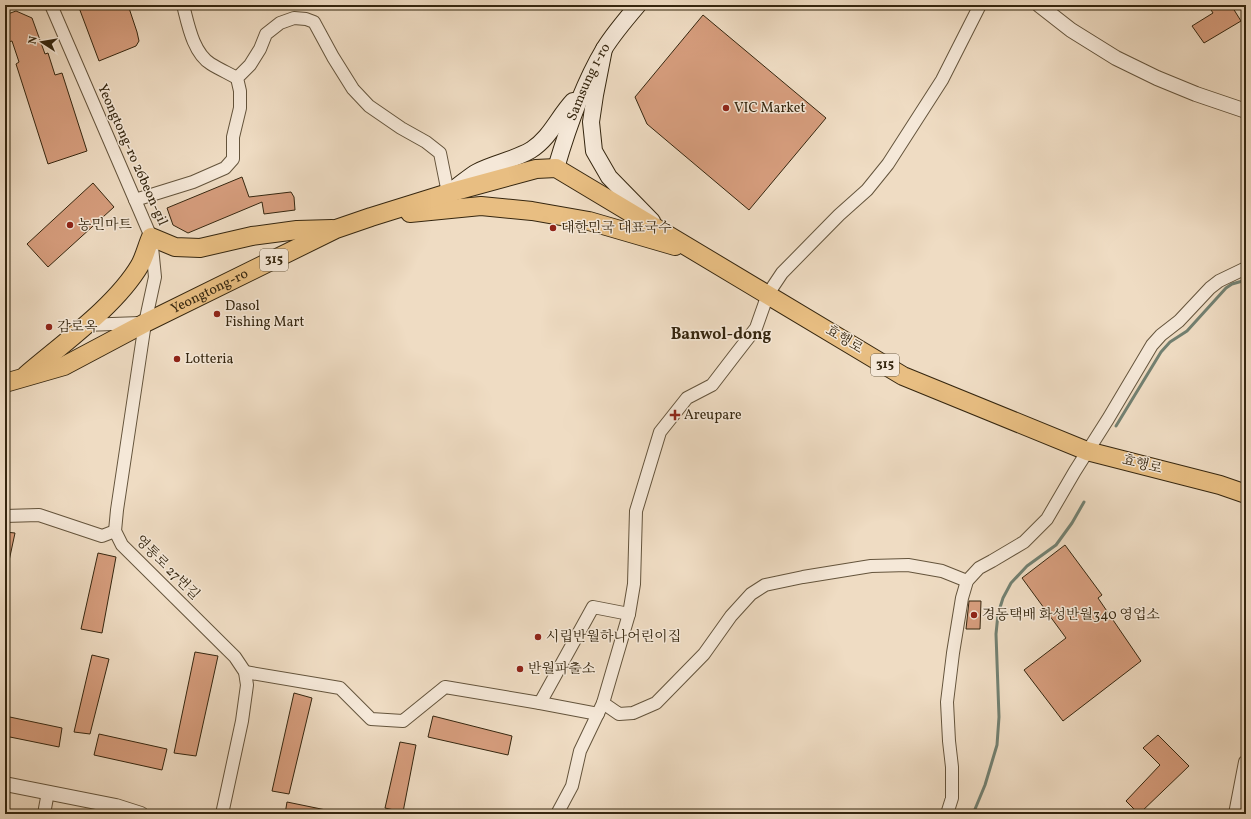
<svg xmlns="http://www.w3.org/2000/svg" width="1251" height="819" font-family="Vollkorn,'Noto Serif KR',serif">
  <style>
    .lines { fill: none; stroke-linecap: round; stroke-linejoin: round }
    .stream { stroke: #728071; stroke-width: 3 }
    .building { fill: #d69d7d; stroke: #35260f }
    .minor-casing { stroke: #64543c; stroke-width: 14 }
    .tertiary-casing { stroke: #64543c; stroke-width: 16 }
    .secondary-casing { stroke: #35260f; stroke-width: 18 }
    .primary-casing { stroke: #35260f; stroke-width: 20 }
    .minor { stroke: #f5e8d8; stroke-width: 12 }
    .tertiary { stroke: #f5e8d8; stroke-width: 14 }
    .secondary { stroke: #f5e8d8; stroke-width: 16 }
    .primary { stroke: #e8be82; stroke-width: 18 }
    .poi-dot { fill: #8f2418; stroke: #f5e8d8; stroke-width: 1.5 }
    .labels { text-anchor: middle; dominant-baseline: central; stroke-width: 3; stroke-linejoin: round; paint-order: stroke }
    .shield { fill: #f5e8d8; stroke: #6f604b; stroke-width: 1 }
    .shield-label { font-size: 13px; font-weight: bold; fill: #35260f }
    .street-label { font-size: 14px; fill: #35260f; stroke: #f5e8d8 }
    .poi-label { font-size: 14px; fill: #35260f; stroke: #f5e8d8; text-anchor: start }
    .quarter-label { font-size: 16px; font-weight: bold; fill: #35260f; stroke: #f5e8d8 }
  </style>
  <rect width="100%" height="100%" fill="#efdcc3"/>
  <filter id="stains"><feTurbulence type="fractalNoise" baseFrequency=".005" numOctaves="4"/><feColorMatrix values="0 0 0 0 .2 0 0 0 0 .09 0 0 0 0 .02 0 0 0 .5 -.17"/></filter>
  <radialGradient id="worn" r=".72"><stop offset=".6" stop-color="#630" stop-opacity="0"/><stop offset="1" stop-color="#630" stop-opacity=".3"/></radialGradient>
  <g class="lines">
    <g class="stream">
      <path d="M1116,426L1161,352L1170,342L1187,331L1226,288L1232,284L1246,280"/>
      <path d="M973,814L985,785L997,745L999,717L996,634L998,614L1003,598L1011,583L1027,566L1056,545L1072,523L1084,502"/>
    </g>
  </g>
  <g class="building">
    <path d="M78,5H128L137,32L139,41L136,46L99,61Z"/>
    <path d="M1208,5H1231L1241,21L1204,43L1192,26L1213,13Z"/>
    <path d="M16,11L32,18L45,54L48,53L55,75L62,73L87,151L48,164L16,64L19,62L12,41L5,43V15Z"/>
    <path d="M703,15L826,118L749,210L647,124L635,97Z"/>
    <path d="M242,177L249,197L291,192L294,197L295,210L264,214L262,202L188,233L173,225L167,208Z"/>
    <path d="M93,183L114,207L48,267L27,244Z"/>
    <path d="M5,532L15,533L9,561L5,560Z"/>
    <path d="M1065,545L1102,595L1098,598L1141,661L1063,721L1024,670L1066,638L1022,578Z"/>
    <path d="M98,553L116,557L102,633L81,629Z"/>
    <path d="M969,601H981L980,629H966Z"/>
    <path d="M195,652L218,656L196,756L174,753Z"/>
    <path d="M92,655L109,659L90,734L74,732Z"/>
    <path d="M294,693L312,698L289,794L272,791Z"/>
    <path d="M5,716L62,728L59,747L5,736Z"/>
    <path d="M433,716L512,736L508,755L428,737Z"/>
    <path d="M99,734L167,749L162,770L94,755Z"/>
    <path d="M1158,735L1189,766L1139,814L1126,801L1160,765L1143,748Z"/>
    <path d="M400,742L416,745L403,812L385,808Z"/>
    <path d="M287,802L326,810V814H285Z"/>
  </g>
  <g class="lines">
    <defs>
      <g id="minor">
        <path d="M51,5L151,237L155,277L145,323L117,510L115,531L122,545L235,657L245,672L247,685L242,721L222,814"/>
        <path d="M183,5C188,24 193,53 211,64C219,69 228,73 237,78"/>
        <path d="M135,200L193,182L225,168L233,159V137L240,108V91L237,78L250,65L260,49L266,34L280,23L294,18L306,19L314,22L333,57L353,89L369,106L401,128L426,142L440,153L448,193"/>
        <path d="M85,325L140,323"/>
        <path d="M5,516L39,515L102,536L115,531"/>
        <path d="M245,672L340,688L371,719L403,721L445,687L540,703L593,607L629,614"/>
        <path d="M540,703L598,714"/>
        <path d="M603,703L619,714L633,713L656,703L704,654L731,616L751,594L765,585L803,577L871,566L908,565L942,571L967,581"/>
        <path d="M44,814L48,792"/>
        <path d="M557,814L572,786L580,751L603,703L629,614L634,584L636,511L660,432L687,398L712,385L735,355L756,328L768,294L782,273L839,215L867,190L888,164L942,80L980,5"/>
        <path d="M947,814L952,798V767L949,741L947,702L953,653L962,598L967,581L979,568L992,561L1024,542L1047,519L1075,471L1108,419L1152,345L1161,335L1179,321L1210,288L1219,281L1246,268"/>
      </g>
      <g id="tertiary">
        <path d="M1039,5L1071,30L1116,58L1157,78L1196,94L1246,111"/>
        <path d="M5,784L116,806L141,814"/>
        <path d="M1236,814L1246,762"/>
      </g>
      <g id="secondary">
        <path d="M604,49L595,95L591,122L594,151L609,177L652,221"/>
        <path id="s1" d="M556,168C568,127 582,86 604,49C614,33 626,19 638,5"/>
        <path d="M452,190C460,185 468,177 477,172C494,163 514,160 531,150C550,138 558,117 573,101"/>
      </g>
      <g id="primary">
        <path d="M410,213L481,206L532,211L589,221L675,246"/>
        <path d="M26,375C62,344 116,306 140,265C145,256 147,246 151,237L175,247L200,248L252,236L297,230L332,229"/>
        <path id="s2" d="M5,383L64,366L145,323L336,229L371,217L448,193L536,169L556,168L903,376L1087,451L1220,485L1246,494"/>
      </g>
    </defs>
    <use href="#minor" class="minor-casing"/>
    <use href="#tertiary" class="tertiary-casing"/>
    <use href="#secondary" class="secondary-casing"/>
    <use href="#primary" class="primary-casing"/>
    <use href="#minor" class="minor"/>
    <use href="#tertiary" class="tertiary"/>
    <use href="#secondary" class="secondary"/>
    <use href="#primary" class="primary"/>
  </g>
  <g class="poi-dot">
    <circle cx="726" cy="108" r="4"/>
    <circle cx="70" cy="225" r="4"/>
    <circle cx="553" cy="228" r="4"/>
    <circle cx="217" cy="314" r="4"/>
    <circle cx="49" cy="327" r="4"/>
    <circle cx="177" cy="359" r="4"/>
    <path d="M673 409h4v4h4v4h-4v4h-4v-4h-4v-4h4z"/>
    <circle cx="974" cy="615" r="4"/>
    <circle cx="538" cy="637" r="4"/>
    <circle cx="520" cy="669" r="4"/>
  </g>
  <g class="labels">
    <g class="shield">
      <rect x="260" y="249" width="28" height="22" rx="3"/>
      <rect x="871" y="354" width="28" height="22" rx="3"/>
    </g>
    <g class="shield-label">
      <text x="274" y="260">315</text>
      <text x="885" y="365">315</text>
    </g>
    <g class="street-label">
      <text stroke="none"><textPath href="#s1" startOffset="92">Samsung 1-ro</textPath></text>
      <text transform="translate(132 155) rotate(66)">Yeongtong-ro 26beon-gil</text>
      <text stroke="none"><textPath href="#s2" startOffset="225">Yeongtong-ro</textPath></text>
      <text transform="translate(844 340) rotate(31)">효행로</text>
      <text transform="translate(1142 465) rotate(14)">효행로</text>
      <text transform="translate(167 568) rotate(45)">영통로 27번길</text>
    </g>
    <g class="poi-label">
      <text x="734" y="108">VIC Market</text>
      <text x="78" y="225">농민마트</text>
      <text x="561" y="228">대한민국 대표국수</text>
      <text x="225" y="306">Dasol<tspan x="225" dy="16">Fishing Mart</tspan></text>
      <text x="57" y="327">감로옥</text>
      <text x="185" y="359">Lotteria</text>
      <text x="684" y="415">Areupare</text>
      <text x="982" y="615">경동택배 화성반월340 영업소</text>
      <text x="546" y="637">시립반월하나어린이집</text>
      <text x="528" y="669">반월파출소</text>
    </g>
    <g class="quarter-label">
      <text x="721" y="335">Banwol-dong</text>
    </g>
  </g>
  <rect width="1251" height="819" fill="none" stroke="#efdcc3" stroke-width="20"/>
  <rect x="6" y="6" width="1239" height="807" fill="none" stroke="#35260f" stroke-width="2"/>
  <rect x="10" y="10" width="1231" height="799" fill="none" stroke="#35260f"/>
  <g transform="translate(42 42) rotate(282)" stroke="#f5e8d8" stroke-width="3" paint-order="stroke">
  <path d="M0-3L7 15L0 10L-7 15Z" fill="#35260f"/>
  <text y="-6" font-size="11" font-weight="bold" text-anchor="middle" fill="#35260f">N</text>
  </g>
  <rect width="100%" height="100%" filter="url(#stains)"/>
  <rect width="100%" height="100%" fill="url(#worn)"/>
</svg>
